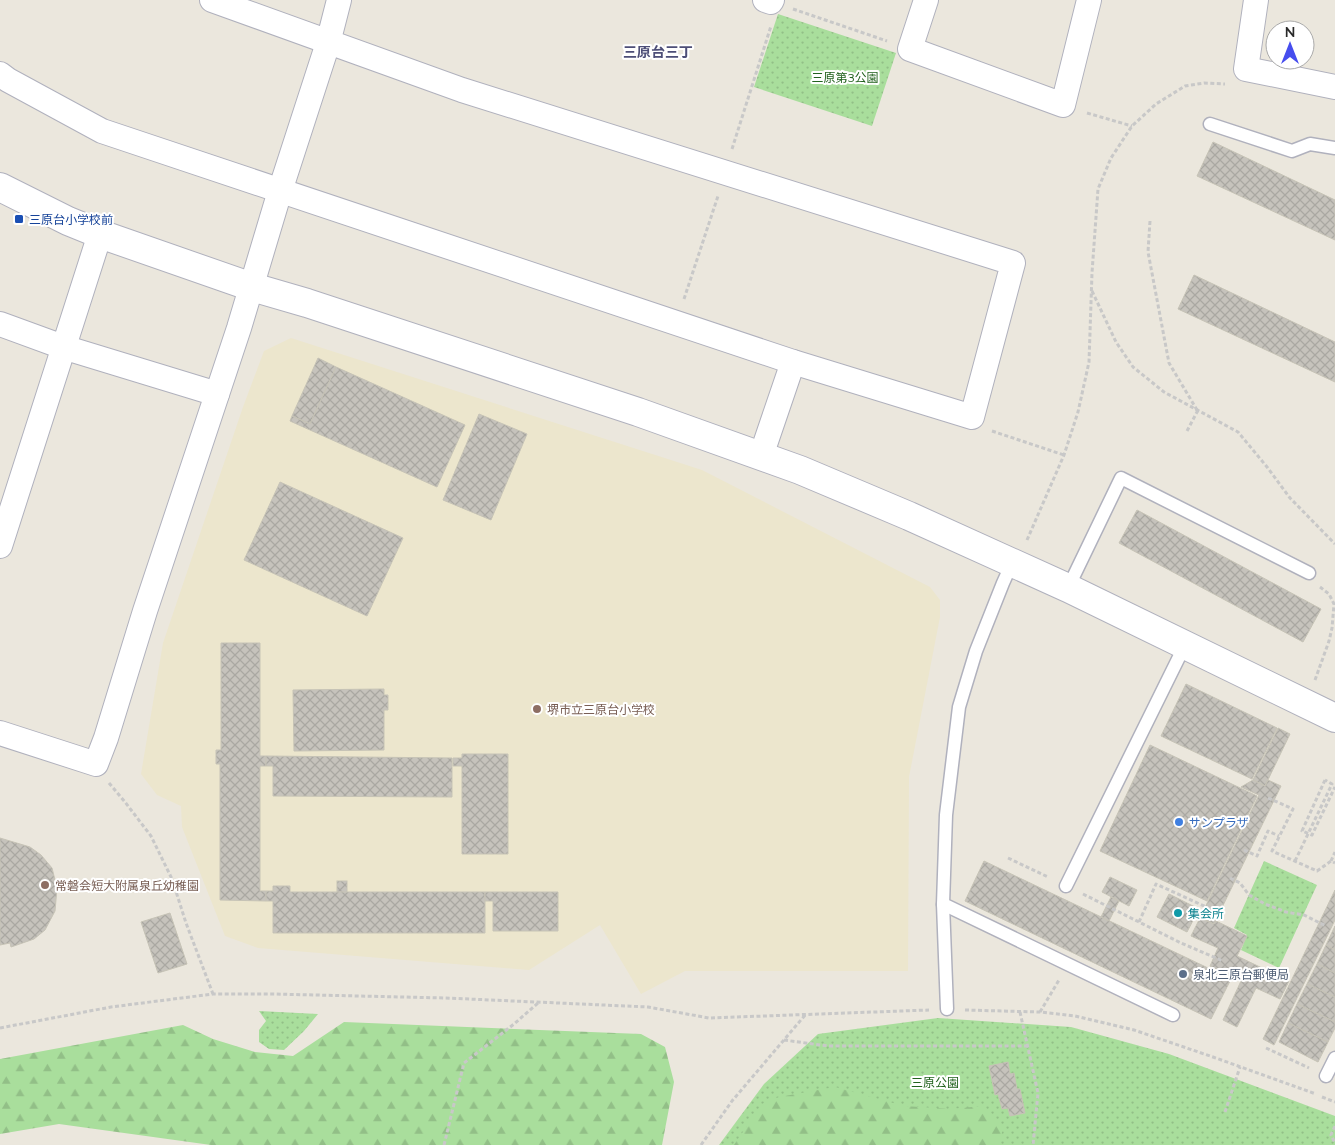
<svg xmlns="http://www.w3.org/2000/svg" width="1335" height="1145" font-family="Mulish,'Noto Sans JP',sans-serif">
  <style>
    .education { fill: #ece6cd }
    .grass { fill: url(#grass-dots) }
    .forest { fill: url(#forest-firs) }
    .building { fill: url(#building-cross-hatch); stroke: #c6c3b6 }
    .lines { fill: none; stroke-linecap: round; stroke-linejoin: round }
    .service-casing { stroke: #b0b1bd; stroke-width: 15 }
    .minor-casing { stroke: #b0b1bd; stroke-width: 26 }
    .tertiary-casing { stroke: #b0b1bd; stroke-width: 30 }
    .path { stroke: #c8c8c8; stroke-width: 3; stroke-dasharray: 4 2.5; stroke-linecap: butt }
    .service { stroke: #fff; stroke-width: 12 }
    .minor { stroke: #fff; stroke-width: 24 }
    .tertiary { stroke: #fff; stroke-width: 28 }
    .path-bridge { stroke: #c8c8c8; stroke-width: 3; stroke-dasharray: 4 2.5; stroke-linecap: butt }
    .transit-dot { fill: #1a4fb4; stroke: #fff; stroke-width: 2 }
    .education-dot { fill: #8d6e63; stroke: #fff; stroke-width: 2 }
    .shop-dot { fill: #3f7fe0; stroke: #fff; stroke-width: 2 }
    .culture-dot { fill: #0f9aa8; stroke: #fff; stroke-width: 2 }
    .service-dot { fill: #5c6f8a; stroke: #fff; stroke-width: 2 }
    .labels { text-anchor: middle; dominant-baseline: central; stroke-width: 4; stroke-linejoin: round; paint-order: stroke }
    .park-label { font-size: 12px; fill: #22621e; stroke: #fff }
    .transit-label { font-size: 12px; fill: #164399; stroke: #fff; text-anchor: start }
    .education-label { font-size: 12px; fill: #785e54; stroke: #fff; text-anchor: start }
    .shop-label { font-size: 12px; fill: #366cbe; stroke: #fff; text-anchor: start }
    .culture-label { font-size: 12px; fill: #0d838f; stroke: #fff; text-anchor: start }
    .service-label { font-size: 12px; fill: #4e5e75; stroke: #fff; text-anchor: start }
    .neighbourhood-label { font-size: 14px; font-weight: bold; fill: #4d4e77; stroke: #fff }
  </style>
  <defs>
    <pattern id="grass-dots" width="8" height="8" patternUnits="userSpaceOnUse" patternTransform="scale(1.25)"><rect width="8" height="8" fill="#a9de9c"/><path d="M2 2h.1M6 6h.1" fill="none" stroke="#92bf87" stroke-width="1.8" stroke-linecap="round"/></pattern>
    <pattern id="forest-firs" width="22" height="20" patternUnits="userSpaceOnUse" patternTransform="scale(1.25)"><rect width="22" height="20" fill="#a9de9c"/><path d="M5 1l3.5 6h-7zM16 11l3.5 6h-7z" fill="#92bf87"/></pattern>
    <pattern id="building-cross-hatch" width="8" height="8" patternUnits="userSpaceOnUse" patternTransform="scale(1.25)"><rect width="8" height="8" fill="#c6c3bc"/><path d="M0 0l8 8M0 8l8-8" fill="none" stroke="#aaa8a2"/></pattern>
  </defs>
  <rect width="100%" height="100%" fill="#ebe7dd"/>
  <path class="education" d="M291,338L702,470L930,587L940,600V617L909,777L908,971H685L641,994L600,925L529,970L258,948L225,936L182,827L181,806L157,795L141,774L163,643L243,407L264,351Z"/>
  <g class="grass">
    <path d="M778,14L896,53L872,126L754,87Z"/>
    <path d="M1264,861L1317,885L1279,968L1241,950L1247,935L1234,928Z"/>
    <path d="M259,1011L318,1014L304,1031L284,1050L269,1049L259,1042V1030L266,1021Z"/>
    <path d="M938,1018L1071,1027L1169,1054L1335,1116V1145H719L764,1084L818,1034Z"/>
  </g>
  <g class="forest">
    <path d="M344,1022L641,1034L665,1047L674,1082L662,1145H211L59,1124L0,1134V1059L183,1025L213,1039L255,1052L293,1056Z"/>
    <path d="M835,1087L904,1106L950,1109L984,1106L1004,1127L997,1145H734L762,1104L779,1097Z"/>
  </g>
  <g class="building">
    <path d="M1213,142L1335,200V240L1197,176Z"/>
    <path d="M1194,275L1335,342V382L1178,309Z"/>
    <path d="M318,358L336,367L310,424L292,416Z"/>
    <path d="M336,367L465,425L437,487L290,421L292,416L310,424Z"/>
    <path d="M479,414L527,434L491,520L443,500Z"/>
    <path d="M280,482L403,538L367,616L244,560Z"/>
    <path d="M1137,510L1321,609L1303,642L1119,543Z"/>
    <path d="M221,643H260V756H266V766H260V891H266V901L220,900V764H216V750H221Z"/>
    <path d="M1186,684L1277,728L1252,779L1161,736Z"/>
    <path d="M384,689V695H388V710H384V750L294,751L293,690Z"/>
    <path d="M1278,728L1290,734L1265,786L1253,780Z"/>
    <path d="M1150,745L1257,796L1207,901L1100,851Z"/>
    <path d="M462,754H508V854H462V766H453V758H462Z"/>
    <path d="M266,756L452,758V797L273,796V766H266Z"/>
    <path d="M1253,780L1265,786L1268,780L1281,786L1214,924L1200,918L1259,795L1241,787Z"/>
    <path d="M0,838L30,847L41,855L52,868L57,888L55,911L45,930L34,939L11,947L10,943L0,945Z"/>
    <path d="M984,861L1231,979L1211,1019L965,901Z"/>
    <path d="M1110,877L1137,890L1129,906L1102,892Z"/>
    <rect x="337" y="881" width="10" height="11"/>
    <path d="M273,886H290V892H485V933H273V901H266V891H273Z"/>
    <path d="M1335,890V920L1274,1045L1263,1039Z"/>
    <path d="M485,892H558V931H493V901H485Z"/>
    <path d="M1169,894L1199,909L1187,932L1157,917Z"/>
    <path d="M1111,897L1119,901L1109,921L1101,917Z"/>
    <path d="M170,913L187,964L158,973L141,922Z"/>
    <path d="M1200,918L1214,924L1216,921L1247,936L1237,956L1289,981L1280,999L1256,988L1237,1027L1223,1020L1241,981L1210,966L1218,948L1191,936Z"/>
    <path d="M1335,926V950L1326,945Z"/>
    <path d="M1326,945L1335,950V973L1317,964Z"/>
    <path d="M1317,964L1335,973V997L1307,984Z"/>
    <path d="M1307,984L1335,997V1022L1297,1004Z"/>
    <path d="M1297,1004L1335,1022V1028L1328,1042L1288,1023Z"/>
    <path d="M1288,1023L1328,1042L1318,1062L1279,1042Z"/>
    <path d="M1008,1062L1010,1074L1014,1073L1017,1089H1020L1025,1113L1010,1116L1008,1108L1002,1109L998,1094L995,1095L989,1066Z"/>
  </g>
  <g class="lines">
    <defs>
      <g id="service">
        <path d="M1210,124L1292,151L1310,144L1335,148"/>
        <path d="M1012,563L1003,583L976,651L959,707L946,815L943,904L1173,1015"/>
        <path d="M1068,588L1121,478L1309,573"/>
        <path d="M1066,886L1185,645"/>
        <path d="M943,904L947,1009"/>
        <path d="M1326,1076L1335,1058"/>
      </g>
      <g id="minor">
        <path d="M765,0L771,2L772,0"/>
        <path d="M926,0L910,49L1063,105L1089,0"/>
        <path d="M1256,0L1246,69L1335,87"/>
        <path d="M0,74L8,80L102,131L793,362L972,417L1013,263L462,90L212,0"/>
        <path d="M0,324L63,347L217,394"/>
        <path d="M761,456L793,362"/>
        <path d="M0,546L100,234"/>
        <path d="M0,733L96,764L106,738L145,611L239,328L280,191L328,43L339,0"/>
      </g>
      <path id="tertiary" d="M0,187L68,221L100,234L252,287L307,303L638,412L800,470L909,516L1068,588L1335,718"/>
    </defs>
    <use href="#service" class="service-casing"/>
    <use href="#minor" class="minor-casing"/>
    <use href="#tertiary" class="tertiary-casing"/>
    <g class="path">
      <path d="M793,9L887,41"/>
      <path d="M1087,113L1132,126"/>
      <path d="M732,149L771,26"/>
      <path d="M1150,221L1148,252L1169,363L1197,410"/>
      <path d="M1092,291L1116,342L1133,367L1164,392L1238,432L1267,467L1290,498L1335,544"/>
      <path d="M684,299L718,196"/>
      <path d="M992,431L1064,455"/>
      <path d="M1187,431L1198,410"/>
      <path d="M1027,540L1064,455L1078,412L1089,362L1092,273L1098,189L1111,158L1132,126L1156,104L1185,86L1204,83L1225,84"/>
      <path d="M1315,680L1329,641L1332,628L1334,604L1329,594L1320,587"/>
      <path d="M109,783L125,802L151,836L172,879L186,923L213,994"/>
      <path d="M1268,798L1293,809L1272,851L1317,871L1331,861L1335,863"/>
      <path d="M1244,850L1257,856L1268,831L1279,836"/>
      <path d="M1008,858L1048,877"/>
      <path d="M1295,861L1332,784L1325,780"/>
      <path d="M1331,861L1335,852"/>
      <path d="M1230,878L1240,883L1249,895L1265,904L1286,912L1304,915L1326,926"/>
      <path d="M1083,894L1181,943L1223,961"/>
      <path d="M1139,922L1156,884L1215,911"/>
      <path d="M965,1010L1040,1012L1075,1016L1134,1030L1213,1057L1316,1094"/>
      <path d="M1020,1012L1038,1093L1033,1145"/>
      <path d="M1040,1012L1059,980"/>
      <path d="M0,1028L111,1007L213,994H272L446,998L648,1007L709,1018L929,1010"/>
      <path d="M784,1040L828,1046H1028"/>
      <path d="M1266,1048L1309,1068"/>
      <path d="M1322,1097L1335,1102"/>
      <path d="M1225,1112L1240,1067"/>
      <path d="M1335,1126L1331,1135L1335,1143"/>
      <path d="M444,1145L464,1063L514,1024L538,1003"/>
      <path d="M701,1145L732,1101L806,1014"/>
    </g>
    <use href="#service" class="service"/>
    <use href="#minor" class="minor"/>
    <use href="#tertiary" class="tertiary"/>
    <path class="path-bridge" d="M1325,780L1302,831L1312,835L1335,787"/>
  </g>
  <rect class="transit-dot" x="14" y="214" width="10" height="10" rx="2.5"/>
  <g class="education-dot">
    <circle cx="537" cy="709" r="5"/>
    <circle cx="45" cy="885" r="5"/>
  </g>
  <circle class="shop-dot" cx="1179" cy="822" r="5"/>
  <circle class="culture-dot" cx="1178" cy="913" r="5"/>
  <circle class="service-dot" cx="1183" cy="974" r="5"/>
  <g class="labels">
    <g class="park-label">
      <text x="845" y="77">三原第3公園</text>
      <text x="935" y="1082">三原公園</text>
    </g>
    <g class="transit-label">
      <text x="29" y="219">三原台小学校前</text>
    </g>
    <g class="education-label">
      <text x="547" y="709">堺市立三原台小学校</text>
      <text x="55" y="885">常磐会短大附属泉丘幼稚園</text>
    </g>
    <g class="shop-label">
      <text x="1189" y="822">サンプラザ</text>
    </g>
    <g class="culture-label">
      <text x="1188" y="913">集会所</text>
    </g>
    <g class="service-label">
      <text x="1193" y="974">泉北三原台郵便局</text>
    </g>
    <g class="neighbourhood-label">
      <text x="658" y="52">三原台三丁</text>
    </g>
  </g>
  <g transform="translate(1290 45)"><circle r="24" fill="#ffffff" stroke="#aaaaaa"/>
  <path d="M0-4L9 19L0 12L-9 19Z" fill="#464dee"/>
  <text y="-8" font-size="14" font-weight="bold" text-anchor="middle" fill="#2a2a2a">N</text>
  </g>
</svg>
